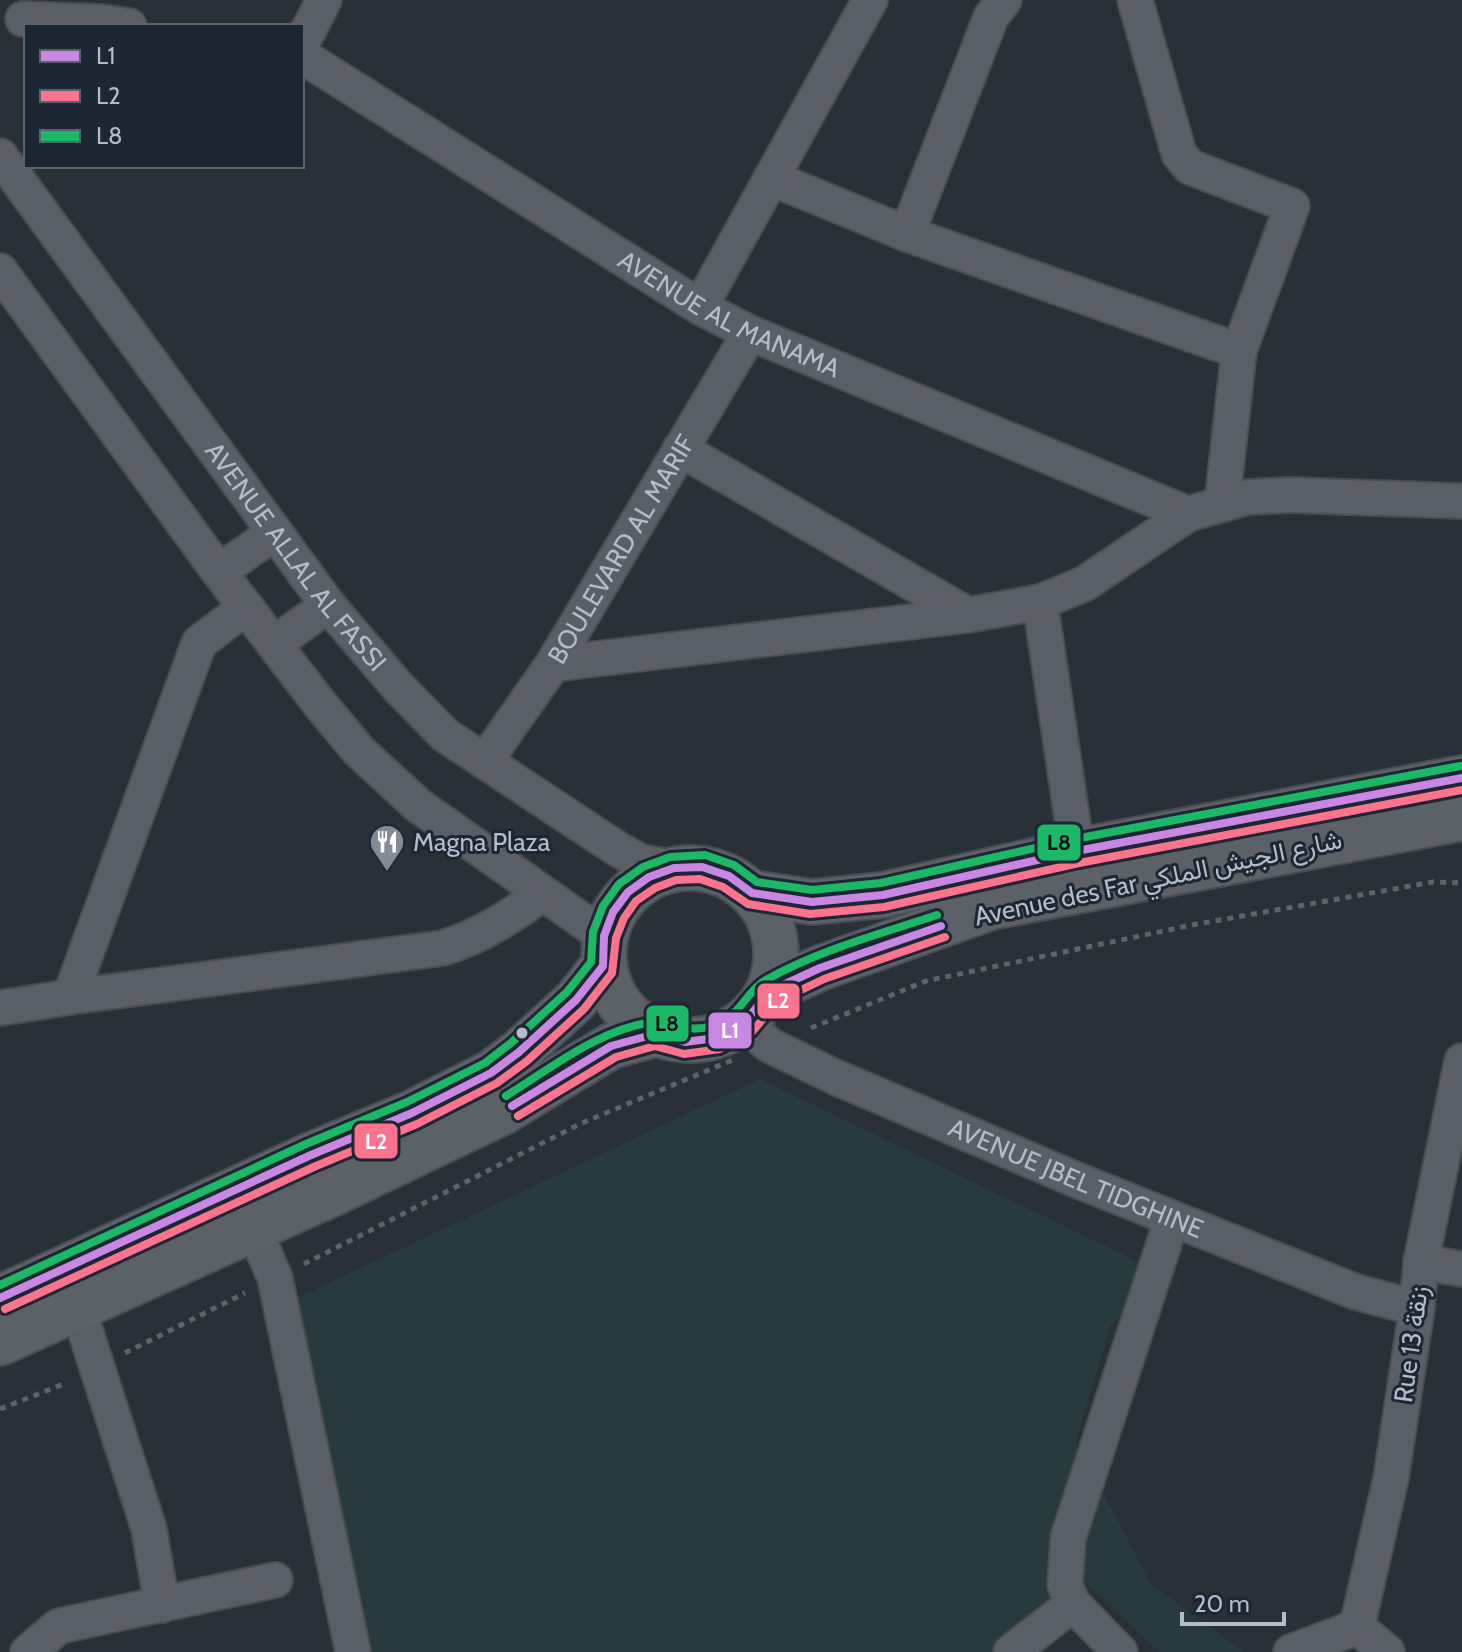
<svg xmlns="http://www.w3.org/2000/svg" width="1462" height="1652" font-family="Cabin,Vazirmatn,sans-serif">
  <style>
    .green { fill: #273a3e }
    .lines { fill: none; stroke-linecap: round; stroke-linejoin: round }
    .street-casing { stroke: #484c53; stroke-width: 38 }
    .primary-casing { stroke: #484c55; stroke-width: 48 }
    .path { stroke: #5d636a; stroke-width: 5; stroke-dasharray: 6 6; stroke-linecap: butt }
    .street { stroke: #5a5e66; stroke-width: 34 }
    .primary { stroke: #5c6168; stroke-width: 44 }
    .bus-1-casing { stroke: #1d2633; stroke-width: 14 }
    .bus-2-casing { stroke: #1d2633; stroke-width: 14 }
    .bus-3-casing { stroke: #1d2633; stroke-width: 14 }
    .bus-1 { stroke: #c787e3; stroke-width: 8 }
    .bus-2 { stroke: #fc738d; stroke-width: 8 }
    .bus-3 { stroke: #1ab867; stroke-width: 8 }
    .bus-dot { fill: #b4bcc9; stroke: #1d2633; stroke-width: 3 }
    .labels { text-anchor: middle; dominant-baseline: central; stroke-width: 6; stroke-linejoin: round; paint-order: stroke }
    .street-label { font-size: 26px; fill: #b4bcc9; stroke: #1d2633 }
    .poi-label { font-size: 26px; fill: #b4bcc9; stroke: #1d2633; text-anchor: start }
    .line-badge { stroke: #1d2633; stroke-width: 3 }
    .badge-label { font-size: 22px; text-anchor: middle; font-weight: bold; fill: #fff }
    .pale-badge-label { font-size: 22px; text-anchor: middle; font-weight: bold; fill: #111 }
  </style>
  <rect width="100%" height="100%" fill="#2a3038"/>
  <path class="green" d="M760,1079L1180,1282L1111,1324L1076,1441L1151,1584L1244,1652H1159L1084,1581L996,1652H352L278,1307Z"/>
  <g class="lines">
    <defs>
      <g id="street">
        <path d="M1135,0L1179,154L1190,167L1292,206L1239,351L1222,504"/>
        <path d="M23,19L102,22L129,26"/>
        <path d="M302,43L324,0"/>
        <path id="s1" d="M302,56L700,307L750,333L1188,514"/>
        <path id="s2" d="M0,156L328,605L399,688L445,735L616,848L641,862L674,868"/>
        <path d="M771,178L907,234L1239,351"/>
        <path d="M907,234L991,17L1004,0"/>
        <path d="M0,271L219,572L319,703L359,751L419,806L604,936"/>
        <path d="M700,307L870,0"/>
        <path d="M680,449L968,615"/>
        <path d="M219,572L275,532"/>
        <path d="M1040,602L1077,851"/>
        <path d="M274,644L328,605"/>
        <path d="M553,664L968,615L1040,602L1084,584L1188,514L1248,497L1290,495L1462,501"/>
        <path id="s3" d="M485,761L553,664L750,333"/>
        <path d="M70,997L199,643L246,607"/>
        <path d="M0,1008L70,997L443,948C481,936 510,917 542,894"/>
        <path id="s4" d="M744,1023L769,1045L835,1077L1079,1181L1356,1292L1417,1308"/>
        <path d="M254,1229L275,1278L353,1652"/>
        <path d="M1421,1262L1462,1269"/>
        <path d="M78,1308L149,1529L162,1605"/>
        <path d="M1073,1604L1065,1585L1068,1538L1172,1219"/>
        <path d="M1357,1627L1391,1478L1417,1308L1421,1262L1462,1061"/>
        <path d="M1357,1627L1387,1652"/>
        <path d="M28,1652L59,1626L275,1580"/>
        <path d="M1011,1652L1073,1604L1120,1652"/>
        <path d="M1291,1652L1357,1627"/>
      </g>
      <g id="primary">
        <circle cx="690" cy="954" r="86"/>
        <path d="M752,893L812,902L883,895L1077,851L1462,778"/>
        <path d="M770,991L820,968L992,907L1462,818"/>
        <path d="M0,1298L311,1155L412,1113L491,1073L519,1052L576,1000L603,966"/>
        <path d="M0,1343L336,1192L503,1112L611,1046L655,1034"/>
      </g>
    </defs>
    <use href="#street" class="street-casing"/>
    <use href="#primary" class="primary-casing"/>
    <g class="path">
      <path d="M811,1028L926,981L1192,925L1433,882L1462,883"/>
      <path d="M304,1264L582,1123L735,1059"/>
      <path d="M125,1353L245,1293"/>
      <path d="M0,1409L66,1383"/>
    </g>
    <use href="#street" class="street"/>
    <use href="#primary" class="primary"/>
    <defs>
      <g id="bus-1">
        <path d="M512,1106L611,1046L655,1034L685,1042L716,1038L744,1023L770,991L820,968L941,926"/>
        <path d="M0,1298L311,1155L412,1113L491,1073L519,1052L576,1000L603,966L604,936L613,912L628,892L649,877L674,868L702,867L729,876L752,893L812,902L883,895L1077,851L1462,778"/>
      </g>
      <g id="bus-2">
        <path d="M518,1116L616,1057L655,1046L684,1054L720,1049L752,1032L778,1001L824,979L945,937"/>
        <path d="M5,1309L316,1166L417,1124L497,1083L527,1061L584,1009L612,973L616,938L624,918L636,901L655,888L676,880L700,879L723,887L748,904L810,914L884,907L1079,863L1462,790"/>
      </g>
      <g id="bus-3">
        <path d="M506,1096C551,1068 598,1030 652,1022C671,1020 686,1034 712,1026C740,1018 745,992 766,980C819,950 880,934 937,915"/>
        <path d="M0,1285L306,1144L407,1102L485,1063L511,1043L567,992L591,962L593,932L603,906L619,884L643,867L670,857L705,855L734,865L757,882L812,890L881,883L1075,839L1460,766"/>
      </g>
    </defs>
    <use href="#bus-1" class="bus-1-casing"/>
    <use href="#bus-2" class="bus-2-casing"/>
    <use href="#bus-3" class="bus-3-casing"/>
    <use href="#bus-1" class="bus-1"/>
    <use href="#bus-2" class="bus-2"/>
    <use href="#bus-3" class="bus-3"/>
  </g>
  <defs>
    <symbol id="restaurant-pin" viewBox="-11 -11 22 30"><path d="M0 17L-7.5 6A9.5 9.5 0 1 1 7.5 6Z" fill="#848b96" stroke="#1d2633"/><path d="M-5-6h1v4h1v-4h1v4h1v-4h1v5L-1.5 .5V6h-2V.5L-5-1ZM5-6V6H3V1.5H1.5Q1.5-4 5-6Z" fill="#fff"/></symbol>
  </defs>
  <g fill-rule="evenodd">
    <use href="#restaurant-pin" x="367" y="822" width="40" height="54"/>
  </g>
  <circle class="bus-dot" cx="522" cy="1033" r="7"/>
  <g class="labels">
    <g class="street-label">
      <text stroke="none"><textPath href="#s1" startOffset="500">AVENUE AL MANAMA</textPath></text>
      <text stroke="none"><textPath href="#s3" startOffset="252">BOULEVARD AL MARIF</textPath></text>
      <text stroke="none"><textPath href="#s2" startOffset="498">AVENUE ALLAL AL FASSI</textPath></text>
      <text transform="translate(1158 878) rotate(-12)">Avenue des Far شارع الجيش الملكي</text>
      <text stroke="none"><textPath href="#s4" startOffset="368">AVENUE JBEL TIDGHINE</textPath></text>
      <text transform="translate(1411 1344) rotate(-82)">Rue 13 زنقة</text>
    </g>
    <g class="poi-label">
      <text x="413" y="842">Magna Plaza</text>
    </g>
  </g>
  <g class="line-badge">
    <rect x="1036" y="823" width="46" height="39" rx="8" fill="#1ab867"/>
    <rect x="756" y="982" width="45" height="38" rx="8" fill="#fc738d"/>
    <rect x="645" y="1004" width="45" height="39" rx="8" fill="#1ab867"/>
    <rect x="707" y="1011" width="46" height="39" rx="8" fill="#c787e3"/>
    <rect x="353" y="1122" width="46" height="38" rx="8" fill="#fc738d"/>
  </g>
  <g class="badge-label">
    <text x="778" y="1008">L2</text>
    <text x="730" y="1038">L1</text>
    <text x="376" y="1149">L2</text>
  </g>
  <g class="pale-badge-label">
    <text x="1059" y="850">L8</text>
    <text x="667" y="1031">L8</text>
  </g>
  <rect x="24" y="24" width="280" height="144" fill="#1d2633" stroke="#59626f" stroke-width="2"/>
  <rect x="40" y="50" width="40" height="12" fill="#c787e3" stroke="#59626f" stroke-width="2"/>
  <text x="96" y="64" font-size="24" fill="#b4bcc9">L1</text>
  <rect x="40" y="90" width="40" height="12" fill="#fc738d" stroke="#59626f" stroke-width="2"/>
  <text x="96" y="104" font-size="24" fill="#b4bcc9">L2</text>
  <rect x="40" y="130" width="40" height="12" fill="#1ab867" stroke="#59626f" stroke-width="2"/>
  <text x="96" y="144" font-size="24" fill="#b4bcc9">L8</text>
  <path d="M1182 1612v12h102v-12" fill="none" stroke="#b4bcc9" stroke-width="4"/>
  <text x="1194" y="1612" font-size="24" fill="#b4bcc9" stroke="#1d2633" stroke-width="6" paint-order="stroke">20 m</text>
</svg>
